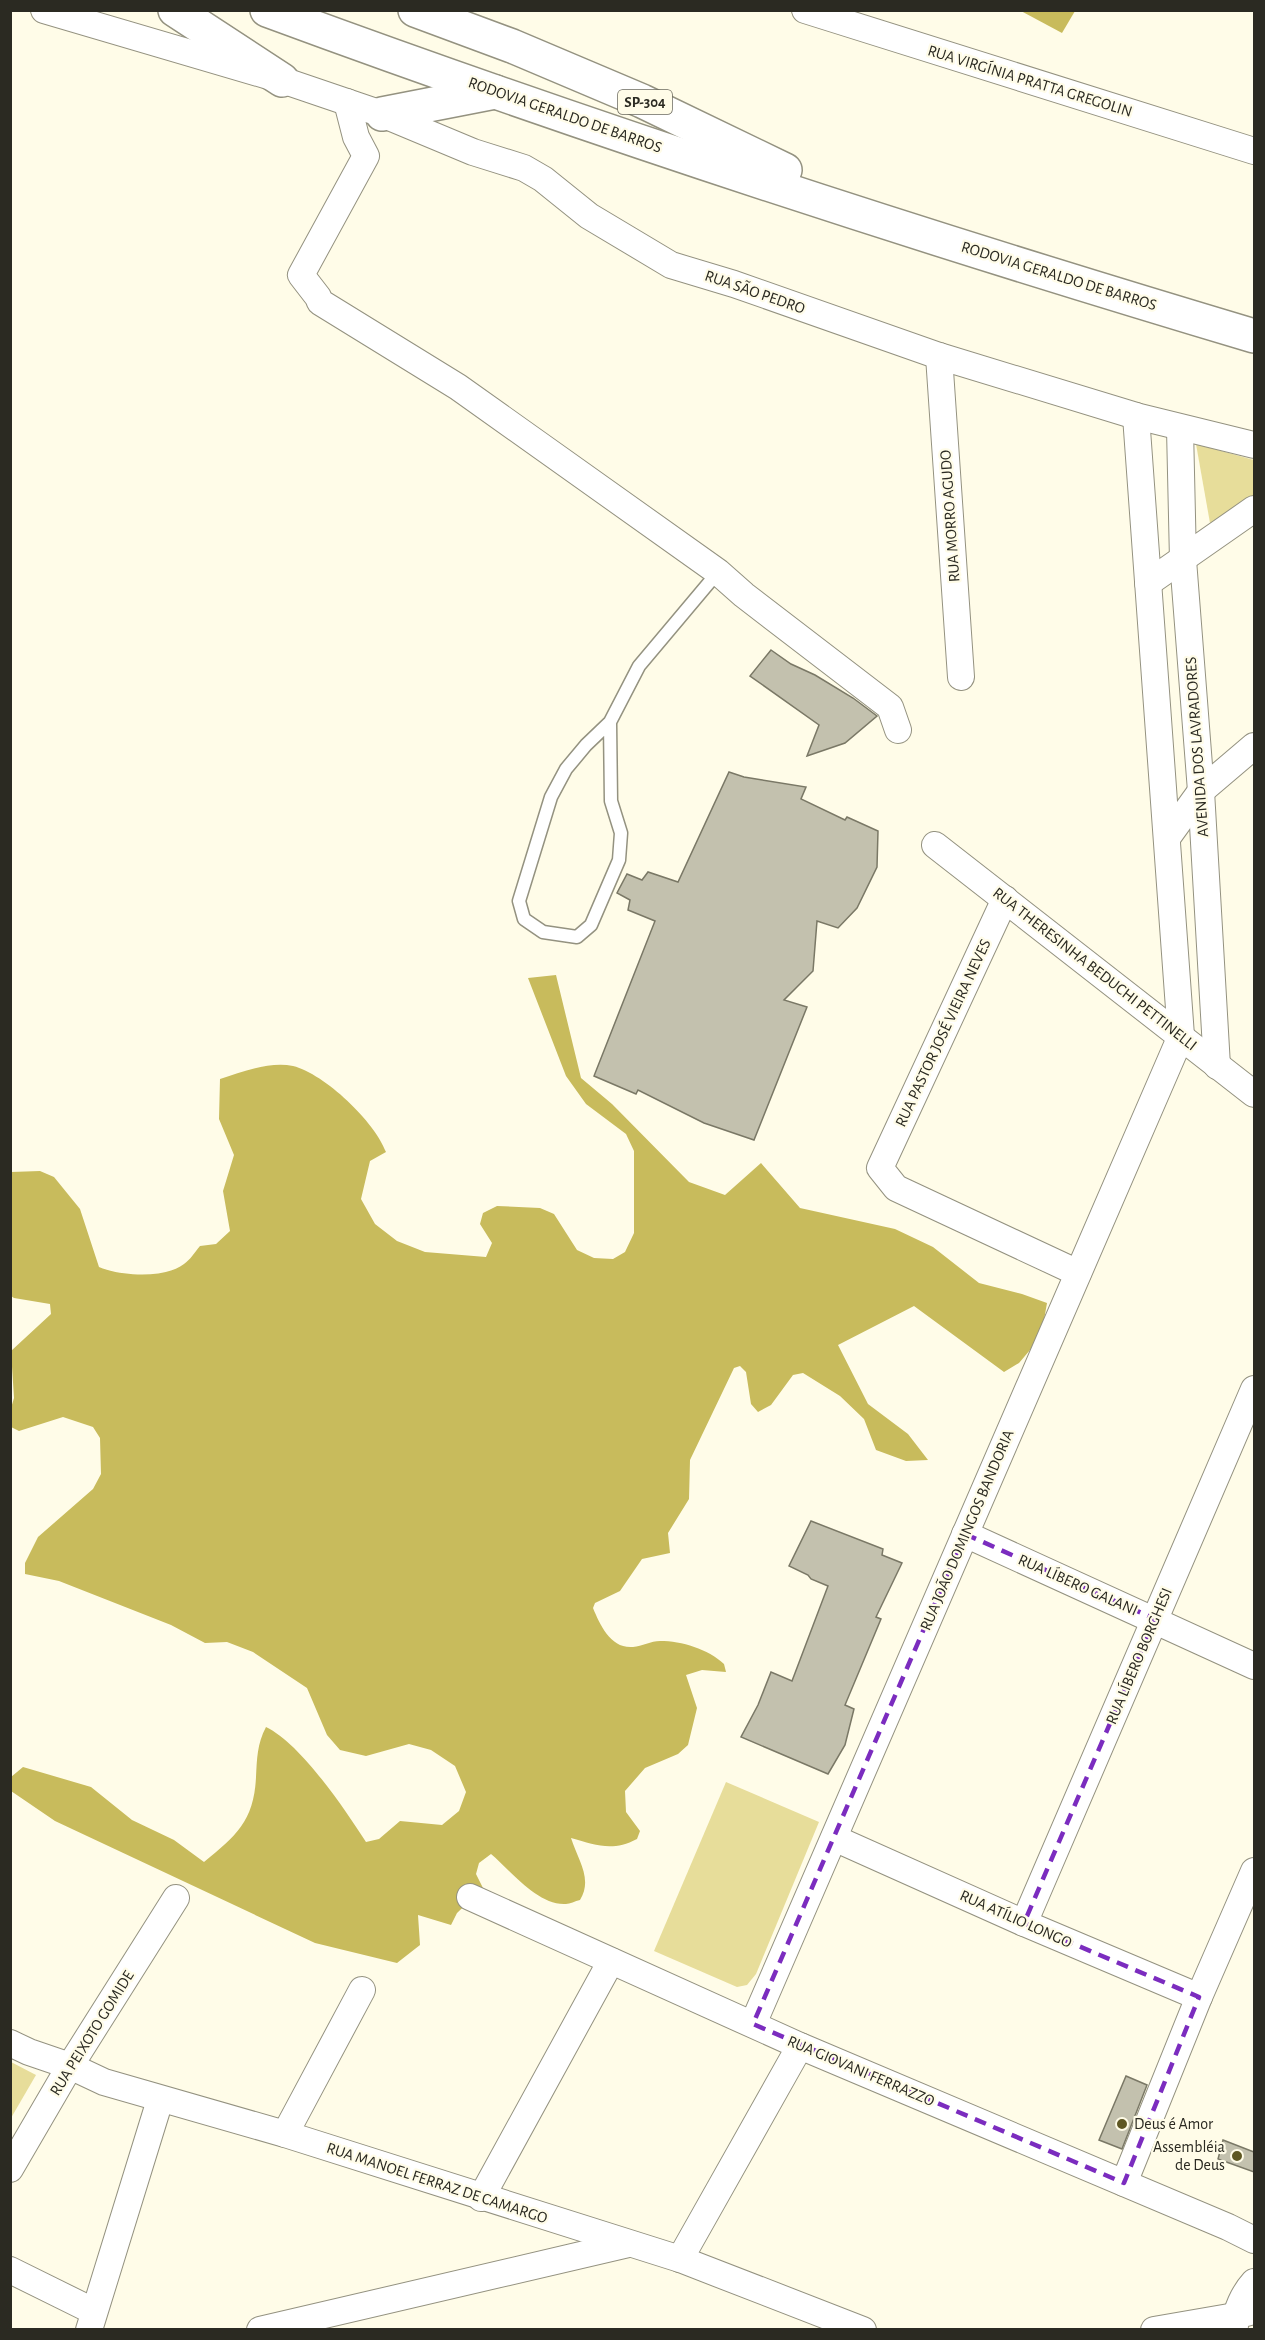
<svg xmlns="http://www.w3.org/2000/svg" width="1265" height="2340" font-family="'Alegreya Sans',sans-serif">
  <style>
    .green { fill: #e7dd9a }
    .forest { fill: #c8bb5c }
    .building { fill: #c3c1ae; stroke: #7a7866; stroke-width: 1.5 }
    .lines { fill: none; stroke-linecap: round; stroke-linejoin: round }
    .service-casing { stroke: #949280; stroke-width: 15 }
    .minor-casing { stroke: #949280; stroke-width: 28 }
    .trunk-casing { stroke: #949280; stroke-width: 36 }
    .service { stroke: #fff; stroke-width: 12 }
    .minor { stroke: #fff; stroke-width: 26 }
    .trunk { stroke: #fff; stroke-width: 33 }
    .marked { fill: none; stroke: #7b2cbf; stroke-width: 4.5; stroke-dasharray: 12 8; stroke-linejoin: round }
    .poi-dot { fill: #5e5723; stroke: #fffce8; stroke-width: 2 }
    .labels { text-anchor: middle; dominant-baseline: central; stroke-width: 4.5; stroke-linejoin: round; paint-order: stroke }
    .shield { fill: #fffce8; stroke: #6b695d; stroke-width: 1.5 }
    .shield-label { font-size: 15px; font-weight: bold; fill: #2b2a22 }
    .street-label { font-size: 16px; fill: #2b2a22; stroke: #fffce8 }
    .poi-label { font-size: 16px; fill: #2b2a22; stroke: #fffce8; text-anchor: start }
  </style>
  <rect width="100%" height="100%" fill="#fffce8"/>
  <g class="green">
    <path d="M1196,444L1254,460V496L1210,523Z"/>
    <path d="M726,1782L819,1822L756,1974L747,1985L737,1987L654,1951Z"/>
    <path d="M11,2062L36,2075L11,2118Z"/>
  </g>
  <g class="forest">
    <path d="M1021,11H1075L1062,33Z"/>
    <path d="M556,975L581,1078L612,1104L689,1182L725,1195L761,1163L800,1208L895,1229L933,1247L979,1283L1022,1294L1047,1303L1041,1337L1019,1363L1004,1372L914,1306L838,1345L868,1404L908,1434L928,1460L906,1461L876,1450L864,1419L840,1396L803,1373L793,1375L771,1405L758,1412L751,1404L746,1372L740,1366L734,1368L690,1460L689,1499L668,1533L670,1553L642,1559L620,1591L595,1603L593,1608C600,1625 611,1649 633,1647C642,1646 651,1641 660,1641C682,1641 708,1649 724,1664L726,1672L702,1670L686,1675L697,1708L688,1745L678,1754L645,1768L625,1791L626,1812L640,1831L637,1839C612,1852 596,1845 571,1838C578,1860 593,1879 580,1900C575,1901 570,1904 566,1904C538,1906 510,1870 491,1854L479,1863L476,1874L483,1888L457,1913L451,1925L418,1915L420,1945L397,1963L315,1943L55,1821L11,1791V1777L23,1767L91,1787L132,1820L174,1840L204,1862C236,1836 254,1821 256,1777C257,1759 257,1744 266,1727C301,1744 344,1808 366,1842L379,1839L400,1821L442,1825L459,1811L466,1792L455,1766L431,1750L409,1744L366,1756L340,1750L327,1735L307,1688L253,1652L227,1642L205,1643L171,1625L59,1581L25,1574V1563L38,1537L93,1489L101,1474L100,1438L93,1427L63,1417L19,1431L11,1427V1408L14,1398L11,1351L51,1314L50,1304L14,1298L11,1296V1172L40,1171L54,1177L80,1209L99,1267C120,1276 165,1279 184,1264C190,1260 195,1252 200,1246L216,1244L230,1231L223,1191L234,1155L219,1119L220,1079C242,1072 270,1061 293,1066C325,1074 375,1122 386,1152L370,1161L361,1199L375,1224L397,1241L425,1252L486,1257L492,1243L480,1224L483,1213L497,1206L540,1208L554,1214L577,1250L594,1258L613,1259L625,1252L634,1233V1151L626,1134L586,1104L566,1076L528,978Z"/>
  </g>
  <g class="building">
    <path d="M771,650L791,664L815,675L853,698L877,716L845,743L807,756L819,725L750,676Z"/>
    <path d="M729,772L744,777L806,787L801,799L845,820L847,817L878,831L877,867L857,908L838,928L817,921L813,971L784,1000L807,1007L754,1140L704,1123L638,1090L636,1094L594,1076L655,921L628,910L630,900L617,893L627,874L642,880L648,872L678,882Z"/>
    <path d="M811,1521L883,1549L882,1555L902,1563L876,1617L881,1619L845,1705L854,1709L845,1745L828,1774L741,1737L758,1705L771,1672L792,1681L828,1586L811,1579L808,1575L789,1566Z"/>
    <path d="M1126,2076L1147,2085L1122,2149L1099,2140Z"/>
    <path d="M1223,2140L1254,2152V2172L1218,2159Z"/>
  </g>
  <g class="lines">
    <defs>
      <path id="service" d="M610,722L611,801L621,833L619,860L591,925L577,937L543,932L524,919L519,901L551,797L566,769L586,745L610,722L639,666L718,572"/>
      <g id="minor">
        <path d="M44,10L282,80L382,114L473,152L524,168L543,179L589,216L671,265L734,284L939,356L1136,416L1254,445"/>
        <path d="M805,10L1254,151"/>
        <path d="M347,102L356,137L366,156L301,275L318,297L320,302L458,387L718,572L744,595L890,707L898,730"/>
        <path d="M939,356L961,677"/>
        <path d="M1180,429L1183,560L1201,791L1217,1066"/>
        <path d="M1148,583L1254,509"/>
        <path d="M1167,838L1201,791L1254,746"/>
        <path d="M935,845L1254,1094"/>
        <path d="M1005,899L880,1168L896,1188L1078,1273"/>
        <path d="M965,1534L1254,1666"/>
        <path d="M834,1838L1024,1923L1199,1997"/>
        <path d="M470,1897L800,2046L1228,2227L1254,2240"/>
        <path d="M1024,1923L1254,1389"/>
        <path d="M753,2024L1181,1036L1136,416"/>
        <path d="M10,2043L29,2052L70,2066L104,2082L285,2134L680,2259L863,2330"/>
        <path d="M285,2134L362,1990"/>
        <path d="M10,2169L70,2066L176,1898"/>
        <path d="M1124,2183L1199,1997L1254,1871"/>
        <path d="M481,2198L611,1961"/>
        <path d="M680,2259L800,2046"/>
        <path d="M10,2270L93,2311"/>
        <path d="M1235,2326C1235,2311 1244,2293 1254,2282"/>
        <path d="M89,2330L160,2100"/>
        <path d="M260,2330L628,2244"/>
        <path d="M1154,2330L1235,2316L1254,2311"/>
      </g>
      <g id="trunk">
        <path d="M175,10L282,80"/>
        <path d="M267,10C592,130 922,237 1254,336"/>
        <path d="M415,10L512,46L642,101L785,170"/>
        <path d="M382,114L495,92"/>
      </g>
    </defs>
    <use href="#service" class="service-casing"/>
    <use href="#minor" class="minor-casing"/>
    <use href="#trunk" class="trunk-casing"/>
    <use href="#service" class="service"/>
    <use href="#minor" class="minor"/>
    <use href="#trunk" class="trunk"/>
  </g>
  <path class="marked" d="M965,1534L1155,1619L1024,1923L1199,1997L1124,2183L753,2024Z"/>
  <g class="poi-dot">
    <circle cx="1122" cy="2124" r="6"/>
    <circle cx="1237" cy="2156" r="6"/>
  </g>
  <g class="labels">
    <rect class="shield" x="618" y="90" width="54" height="24" rx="4.5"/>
    <g class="shield-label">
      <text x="645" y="102">SP-304</text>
    </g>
    <g class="street-label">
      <text transform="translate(1030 81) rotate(17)">RUA VIRGÍNIA PRATTA GREGOLIN</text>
      <text transform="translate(565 115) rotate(19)">RODOVIA GERALDO DE BARROS</text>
      <text transform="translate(1059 276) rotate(17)">RODOVIA GERALDO DE BARROS</text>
      <text transform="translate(755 292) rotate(19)">RUA SÃO PEDRO</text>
      <text transform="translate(950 516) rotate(-94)">RUA MORRO AGUDO</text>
      <text transform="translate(1197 747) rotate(-94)">AVENIDA DOS LAVRADORES</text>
      <text transform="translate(1095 969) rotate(38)">RUA THERESINHA BEDUCHI PETTINELLI</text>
      <text transform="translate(943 1033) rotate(-65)">RUA PASTOR JOSÉ VIEIRA NEVES</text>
      <text transform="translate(967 1530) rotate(-67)">RUA JOÃO DOMINGOS BANDORIA</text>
      <text transform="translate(1078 1585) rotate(24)">RUA LÍBERO GALANI</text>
      <text transform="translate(1139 1656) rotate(-67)">RUA LÍBERO BORGHESI</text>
      <text transform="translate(1016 1919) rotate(24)">RUA ATÍLIO LONGO</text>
      <text transform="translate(92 2033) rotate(-58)">RUA PEIXOTO GOMIDE</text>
      <text transform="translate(861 2071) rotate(23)">RUA GIOVANI FERRAZZO</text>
      <text transform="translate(437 2183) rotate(18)">RUA MANOEL FERRAZ DE CAMARGO</text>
    </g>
    <g class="poi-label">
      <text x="1134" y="2124">Deus é Amor</text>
      <text x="1225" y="2147" text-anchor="end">Assembléia<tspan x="1225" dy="18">de Deus</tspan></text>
    </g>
  </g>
  <rect width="1265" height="2340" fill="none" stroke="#2b2a22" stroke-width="24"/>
</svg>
